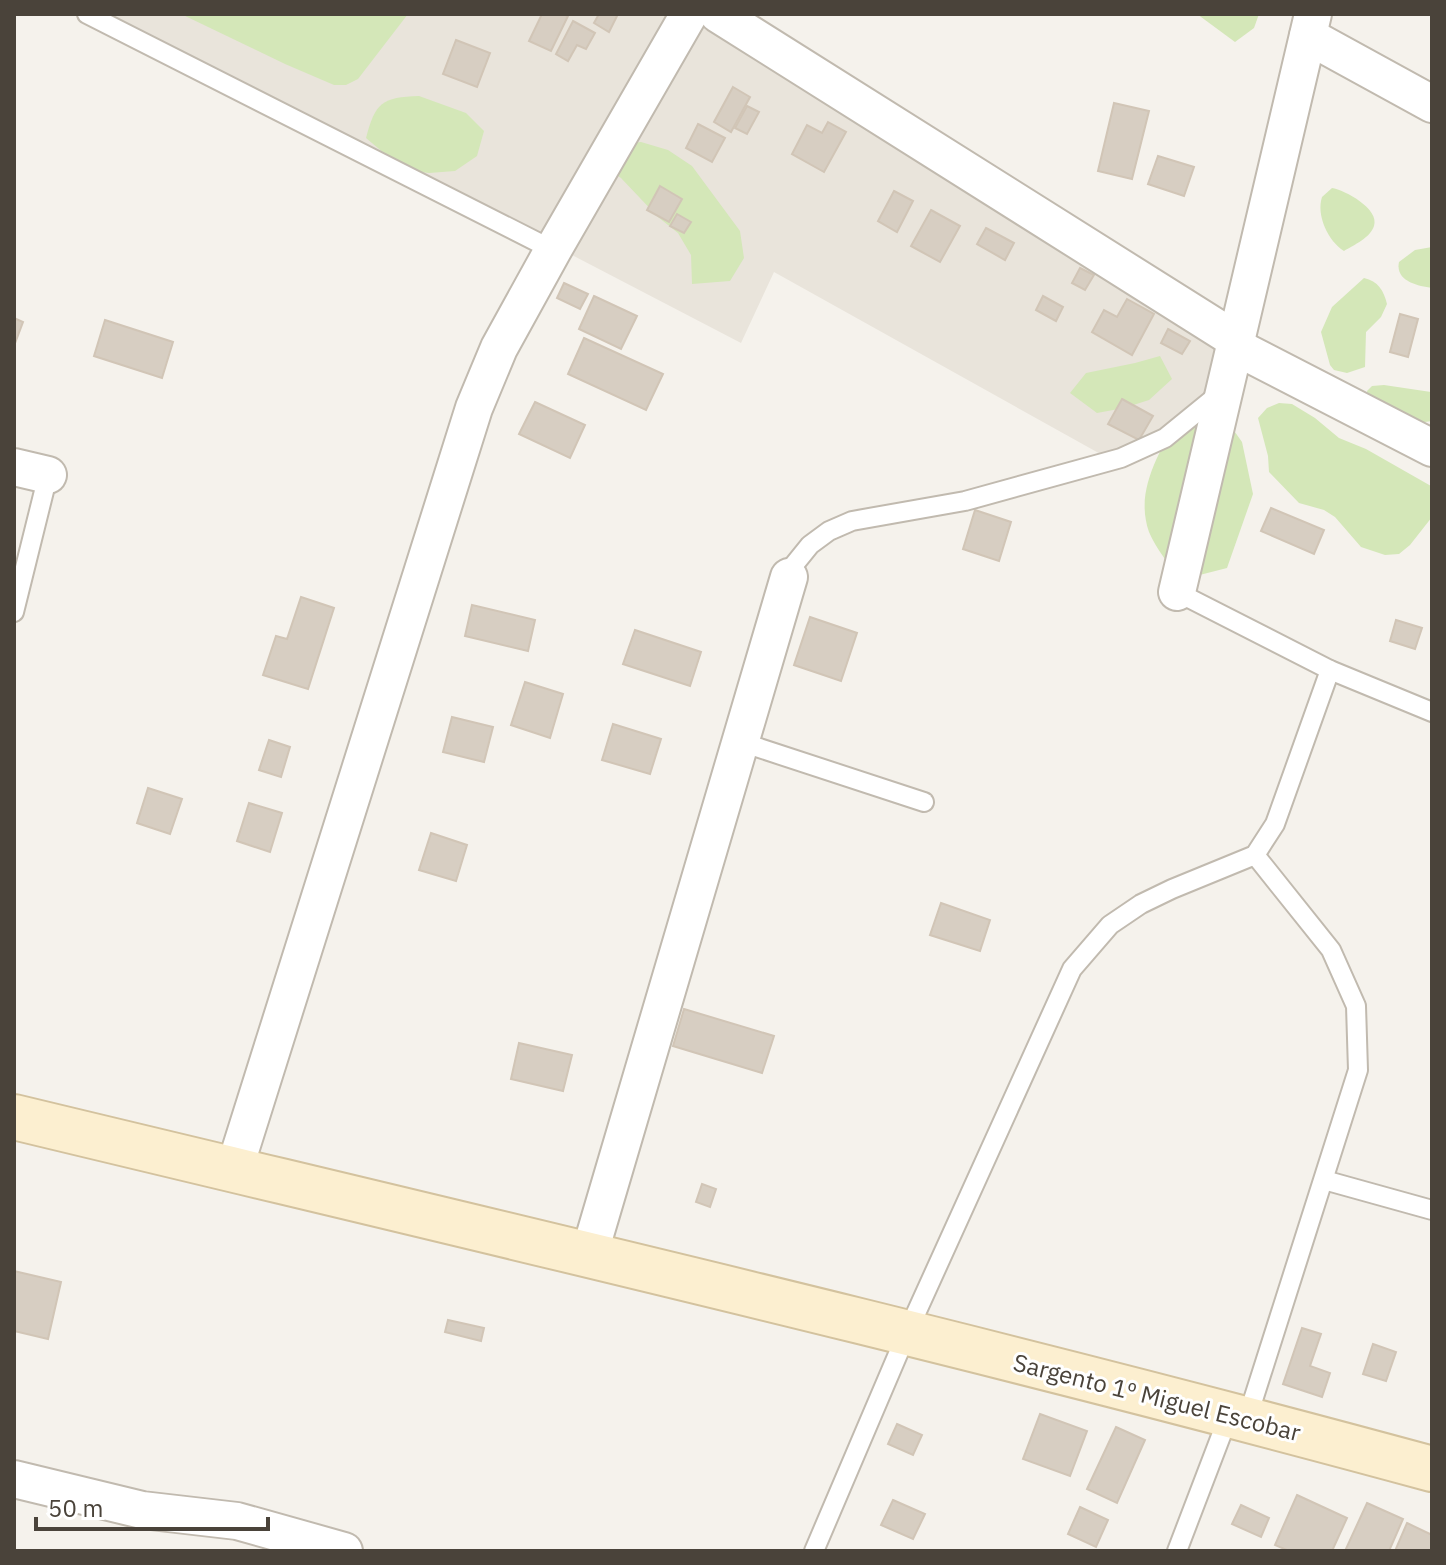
<svg xmlns="http://www.w3.org/2000/svg" width="1446" height="1565" font-family="'IBM Plex Sans',sans-serif">
  <style>
    .residential { fill: #e9e4db }
    .green { fill: #d4e7b8 }
    .building { fill: #d7cec2; stroke: #d1c5b6; stroke-width: 2 }
    .lines { fill: none; stroke-linecap: round; stroke-linejoin: round }
    .lane-casing { stroke: #c1baaf; stroke-width: 22 }
    .street-casing { stroke: #c1baaf; stroke-width: 40 }
    .secondary-casing { stroke: #d3c29e; stroke-width: 48 }
    .lane { stroke: #fff; stroke-width: 18 }
    .street { stroke: #fff; stroke-width: 36 }
    .secondary { stroke: #fcefd0; stroke-width: 44 }
    .labels { text-anchor: middle; dominant-baseline: central; stroke-width: 6; stroke-linejoin: round; paint-order: stroke }
    .street-label { font-size: 24px; fill: #4a433a; stroke: #fff }
  </style>
  <rect width="100%" height="100%" fill="#f5f2ec"/>
  <path class="residential" d="M109,14H730L1236,317L1211,407L1122,466L774,272L741,343Z"/>
  <g class="green">
    <path d="M181,14H408L358,79L346,85H334L285,64Z"/>
    <path d="M1197,14H1259L1254,28L1235,42Z"/>
    <path d="M419,96L466,113L484,131L477,156L455,171L429,173L404,170L366,138C375,103 382,97 419,96Z"/>
    <path d="M641,142L668,150L692,166L740,231L744,258L730,281L692,284L691,255L678,233L658,217L621,178L601,164L617,144Z"/>
    <path d="M1332,188C1345,190 1380,209 1374,226C1370,238 1354,245 1344,251C1328,241 1316,215 1322,197Z"/>
    <path d="M1432,247V288C1417,286 1395,281 1399,262L1415,250Z"/>
    <path d="M1364,278C1378,281 1384,291 1387,304L1381,317L1366,332L1365,367L1347,373L1334,370L1330,365L1321,332L1332,307Z"/>
    <path d="M1160,356L1172,379L1149,400L1124,408L1097,413L1070,393L1086,373L1135,363Z"/>
    <path d="M1384,385L1431,392L1432,421L1418,423L1368,398L1367,391L1372,386Z"/>
    <path d="M1203,403L1225,418L1242,442L1253,494L1227,568L1180,580C1170,565 1156,549 1149,532C1134,489 1161,452 1179,414Z"/>
    <path d="M1279,403L1292,404L1315,418L1339,438L1366,449L1431,486L1432,517L1410,545L1399,554L1385,555L1361,547L1335,517L1324,510L1299,503L1269,472L1268,456L1258,418L1267,408Z"/>
  </g>
  <g class="building">
    <path d="M542,14H563L568,16L551,51L529,41Z"/>
    <path d="M599,14H618L609,32L594,23Z"/>
    <path d="M573,21L595,33L586,49L577,45L568,61L556,54Z"/>
    <path d="M456,40L490,53L477,87L443,74Z"/>
    <path d="M733,87L750,97L731,132L714,122Z"/>
    <path d="M1114,103L1149,111L1132,179L1098,171Z"/>
    <path d="M747,106L759,112L747,134L735,128Z"/>
    <path d="M828,122L846,132L824,172L792,154L807,125L822,133Z"/>
    <path d="M698,124L725,138L712,162L686,148Z"/>
    <path d="M1158,156L1194,167L1184,196L1148,184Z"/>
    <path d="M660,186L682,199L669,222L647,210Z"/>
    <path d="M894,191L913,201L897,232L878,221Z"/>
    <path d="M931,210L960,226L940,262L911,246Z"/>
    <path d="M677,214L691,222L684,233L670,226Z"/>
    <path d="M986,228L1014,243L1005,260L977,244Z"/>
    <path d="M1080,268L1094,275L1085,290L1072,283Z"/>
    <path d="M564,283L588,294L580,309L557,298Z"/>
    <path d="M594,296L637,316L621,349L579,329Z"/>
    <path d="M1043,296L1063,307L1056,321L1036,310Z"/>
    <path d="M1127,299L1154,314L1132,355L1092,332L1104,310L1117,317Z"/>
    <path d="M1400,314L1418,319L1408,357L1390,352Z"/>
    <path d="M14,318L23,322L14,346Z"/>
    <path d="M105,320L173,342L162,378L94,356Z"/>
    <path d="M1168,329L1190,341L1182,354L1161,343Z"/>
    <path d="M584,338L663,374L646,410L568,374Z"/>
    <path d="M1122,399L1153,416L1139,440L1108,424Z"/>
    <path d="M535,402L585,425L570,458L519,434Z"/>
    <path d="M1271,508L1324,530L1314,554L1261,531Z"/>
    <path d="M975,510L1011,522L999,561L963,549Z"/>
    <path d="M301,597L334,608L308,689L263,675L276,636L287,639Z"/>
    <path d="M472,605L535,620L528,651L465,636Z"/>
    <path d="M810,617L857,633L841,681L794,665Z"/>
    <path d="M1396,620L1422,628L1415,649L1390,641Z"/>
    <path d="M635,630L701,652L690,686L623,664Z"/>
    <path d="M525,682L563,694L550,738L511,725Z"/>
    <path d="M452,717L493,727L484,762L443,752Z"/>
    <path d="M613,724L661,739L650,774L602,760Z"/>
    <path d="M269,740L290,747L281,777L259,770Z"/>
    <path d="M148,788L182,799L170,834L137,823Z"/>
    <path d="M249,803L282,813L270,852L237,841Z"/>
    <path d="M431,833L467,845L456,881L419,870Z"/>
    <path d="M941,903L990,920L980,951L930,935Z"/>
    <path d="M684,1009L774,1036L762,1073L673,1046Z"/>
    <path d="M519,1043L572,1055L563,1091L511,1079Z"/>
    <path d="M702,1184L716,1189L710,1207L696,1202Z"/>
    <path d="M14,1271L61,1282L48,1339L14,1331Z"/>
    <path d="M448,1320L484,1328L481,1341L445,1332Z"/>
    <path d="M1302,1328L1321,1334L1310,1366L1330,1373L1322,1397L1283,1384Z"/>
    <path d="M1373,1344L1396,1352L1386,1381L1363,1374Z"/>
    <path d="M1040,1414L1087,1431L1070,1476L1023,1459Z"/>
    <path d="M897,1424L922,1435L913,1455L888,1444Z"/>
    <path d="M1116,1427L1145,1440L1117,1503L1087,1489Z"/>
    <path d="M1297,1495L1347,1518L1332,1551H1289L1275,1545Z"/>
    <path d="M893,1500L925,1514L913,1539L881,1525Z"/>
    <path d="M1367,1503L1403,1519L1389,1551H1345Z"/>
    <path d="M1241,1505L1269,1518L1261,1537L1232,1524Z"/>
    <path d="M1080,1507L1108,1520L1096,1547L1068,1534Z"/>
    <path d="M1407,1523L1432,1535V1551H1395Z"/>
  </g>
  <g class="lines">
    <defs>
      <g id="lane">
        <path d="M87,14L553,250"/>
        <path d="M789,577L793,566L810,545L829,531L852,521L965,501L1121,458L1165,438L1219,394"/>
        <path d="M1177,592L1330,670L1432,712"/>
        <path d="M14,612L48,475"/>
        <path d="M741,742L924,802"/>
        <path d="M1324,1180L1432,1210"/>
        <path d="M1247,1419L1358,1070L1356,1006L1331,950L1255,855"/>
        <path d="M814,1551L907,1333L1072,969L1110,925L1141,904L1172,889L1255,855L1275,824L1330,670"/>
        <path d="M1177,1551L1229,1415"/>
      </g>
      <g id="street">
        <path d="M718,14L1236,340"/>
        <path d="M1308,36L1432,104"/>
        <path d="M1234,346L1432,448"/>
        <path d="M14,467L48,475"/>
        <path d="M1177,592L1313,14"/>
        <path d="M234,1170L474,408L499,348L553,250L689,14"/>
        <path d="M589,1255L789,577"/>
        <path d="M14,1479L142,1510L237,1521L344,1551"/>
      </g>
      <path id="secondary" d="M14,1117C487,1231 962,1341 1432,1469"/>
    </defs>
    <use href="#lane" class="lane-casing"/>
    <use href="#street" class="street-casing"/>
    <use href="#secondary" class="secondary-casing"/>
    <use href="#lane" class="lane"/>
    <use href="#street" class="street"/>
    <use href="#secondary" class="secondary"/>
  </g>
  <g class="labels">
    <g class="street-label">
      <text transform="translate(1157 1397) rotate(14)">Sargento 1º Miguel Escobar</text>
    </g>
  </g>
  <rect width="1446" height="1565" fill="none" stroke="#4a433a" stroke-width="32"/>
  <path d="M36 1517v12h232v-12" fill="none" stroke="#4a433a" stroke-width="4"/>
  <text x="48" y="1517" font-size="24" fill="#4a433a" stroke="#ffffff" stroke-width="6" paint-order="stroke">50 m</text>
</svg>
